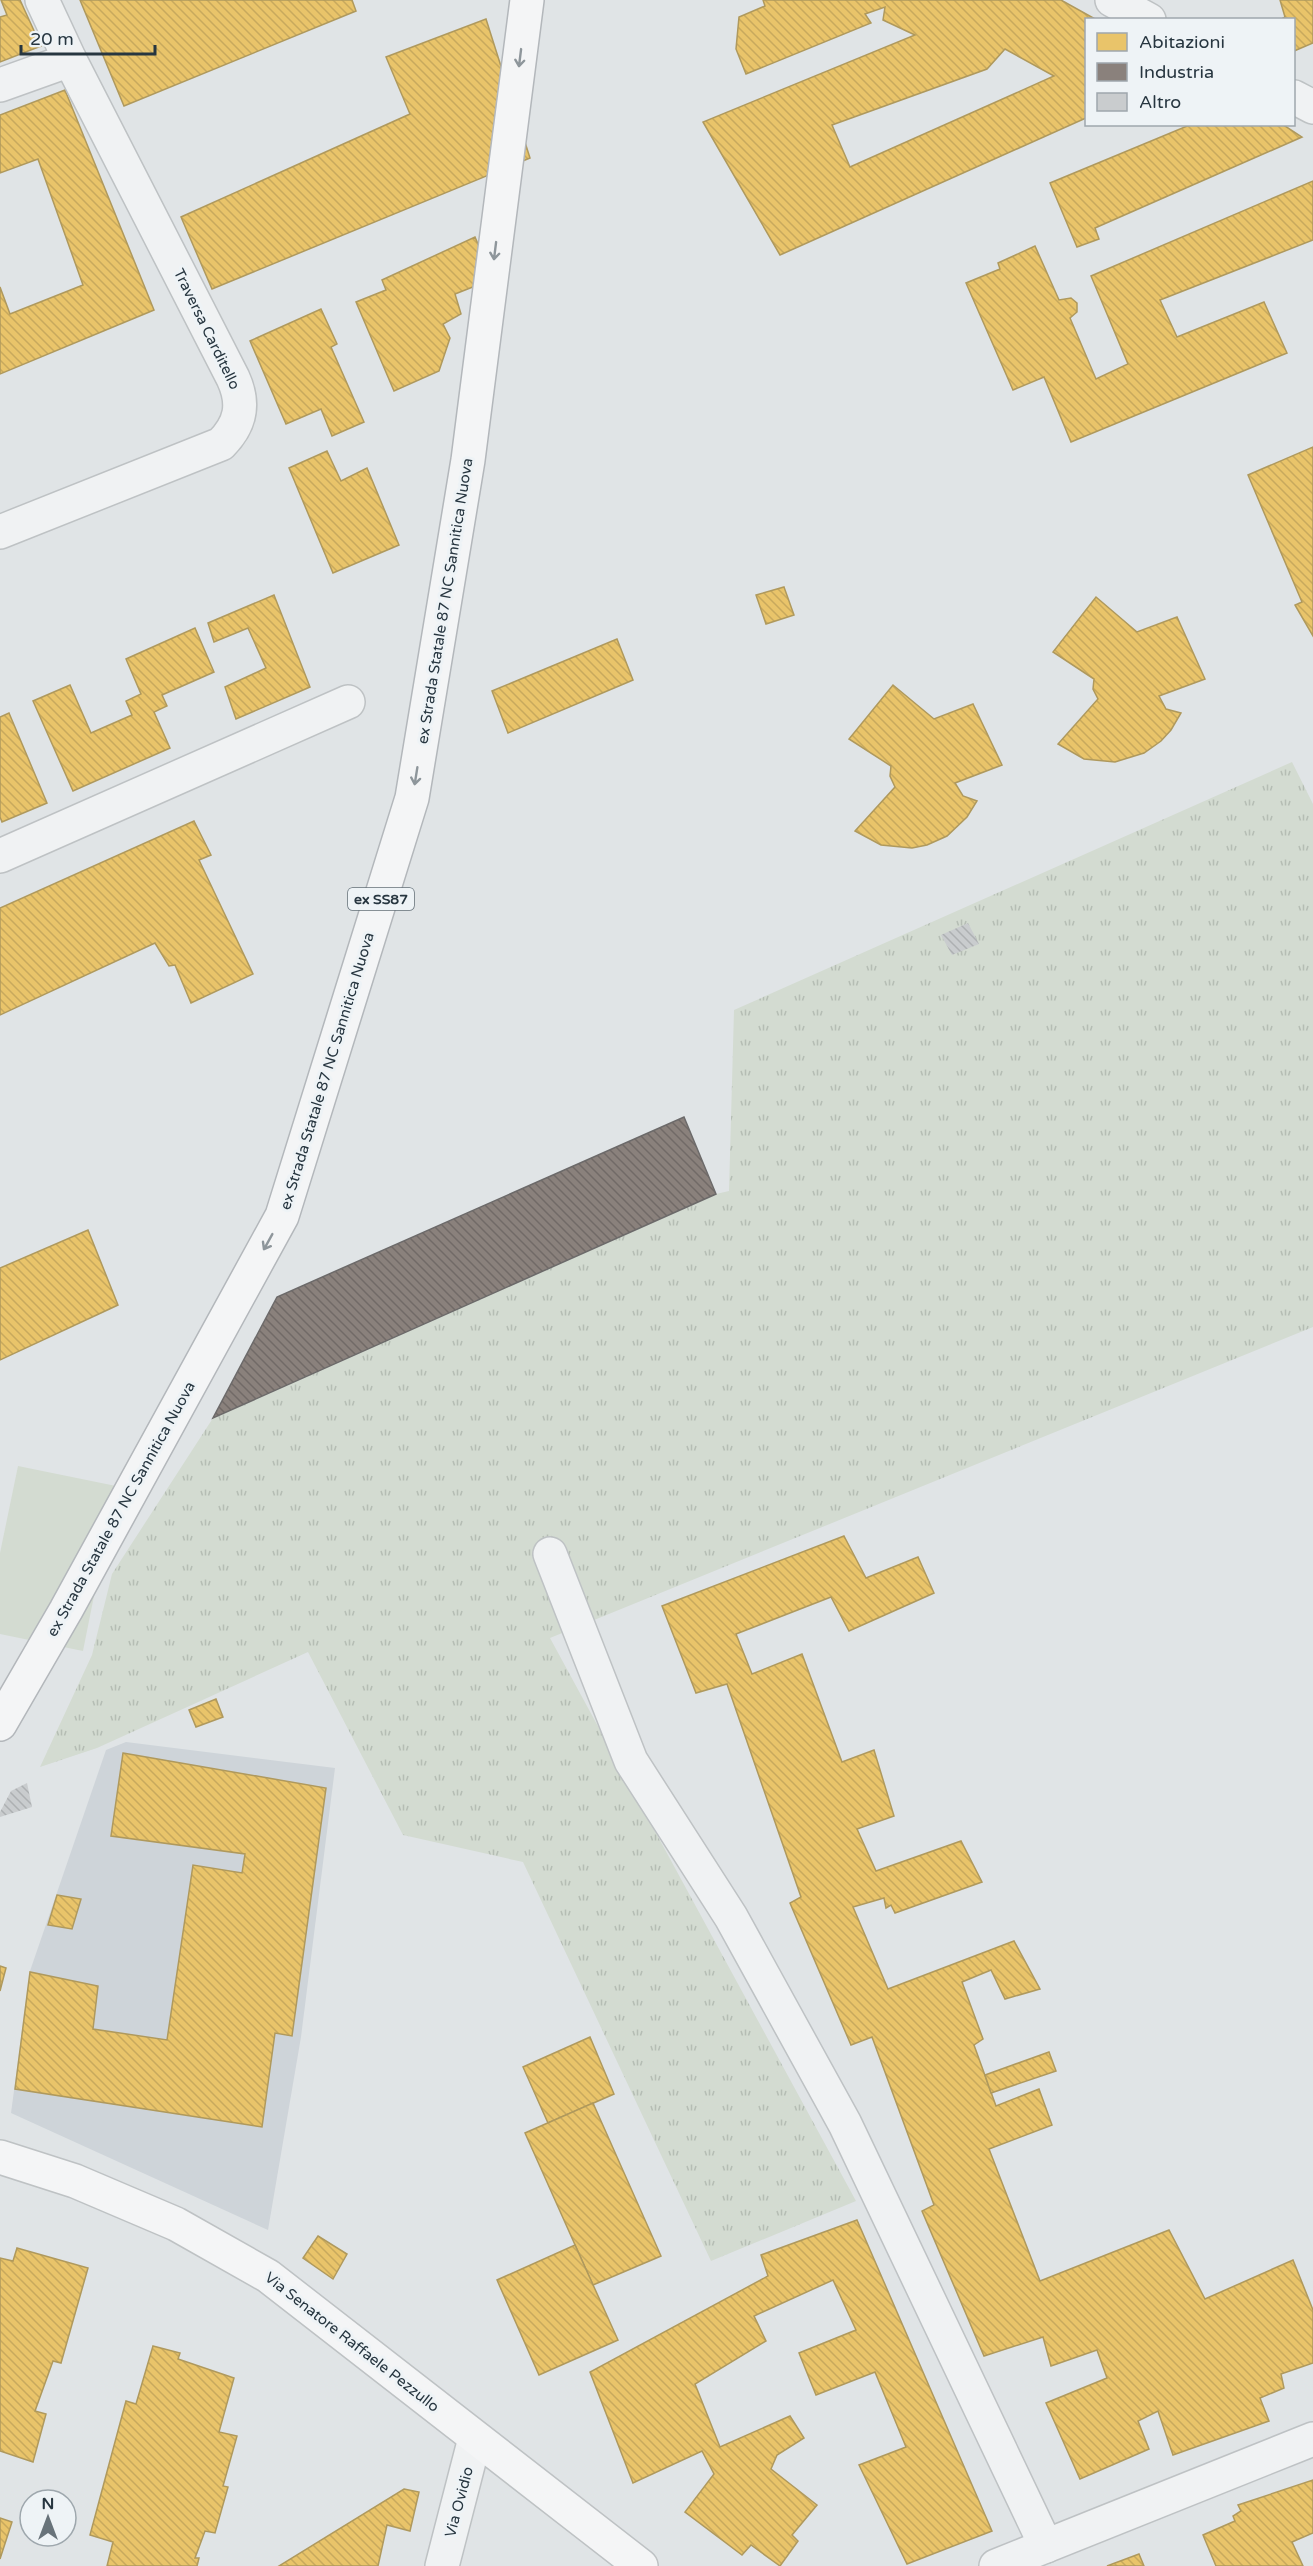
<svg xmlns="http://www.w3.org/2000/svg" width="1313" height="2566" font-family="'Varela Round',sans-serif">
  <style>
    .built { fill: #ced4d9 }
    .grass { fill: url(#grass-tufts) }
    .garden { fill: #d3dbd1 }
    .homes { fill: url(#homes-back-hatch); stroke: #af995d; stroke-width: 1.5; fill-rule: evenodd }
    .industry { fill: url(#industry-back-hatch); stroke: #6c6a6a; stroke-width: 1.5 }
    .building { fill: url(#building-back-hatch) }
    .lines { fill: none; stroke-linecap: round; stroke-linejoin: round }
    .street-casing { stroke: #bec2c4; stroke-width: 36 }
    .secondary-casing { stroke: #bec2c4; stroke-width: 36 }
    .highway-casing { stroke: #b3b7bb; stroke-width: 36 }
    .street { stroke: #f0f2f3; stroke-width: 33 }
    .secondary { stroke: #f4f5f6; stroke-width: 33 }
    .highway { stroke: #f4f5f6; stroke-width: 33 }
    .oneway { stroke: #8e969b }
    .labels { text-anchor: middle; dominant-baseline: central; stroke-width: 6; stroke-linejoin: round; paint-order: stroke }
    .shield { fill: #eef3f6; stroke: #636f77; stroke-width: 1.5 }
    .shield-label { font-size: 14px; font-weight: bold; fill: #273640 }
    .street-label { font-size: 15px; fill: #273640; stroke: #eef3f6 }
  </style>
  <defs>
    <pattern id="grass-tufts" width="24" height="20" patternUnits="userSpaceOnUse" patternTransform="scale(1.5)"><rect width="24" height="20" fill="#d3dbd1"/><path d="M3 7l-1-3M5 7V3M7 7l1-3M15 17l-1-3M17 17v-4M19 17l1-3" fill="none" stroke="#b5bdb4"/></pattern>
    <pattern id="homes-back-hatch" width="6" height="6" patternUnits="userSpaceOnUse" patternTransform="scale(1.5)"><rect width="6" height="6" fill="#e9c46a"/><path d="M-1 5l2 2M0 0l6 6M5-1l2 2" fill="none" stroke="#c8a95d"/></pattern>
    <pattern id="industry-back-hatch" width="6" height="6" patternUnits="userSpaceOnUse" patternTransform="scale(1.5)"><rect width="6" height="6" fill="#8a817c"/><path d="M-1 5l2 2M0 0l6 6M5-1l2 2" fill="none" stroke="#716a67"/></pattern>
    <pattern id="building-back-hatch" width="6" height="6" patternUnits="userSpaceOnUse" patternTransform="scale(1.5)"><rect width="6" height="6" fill="#c9ccce"/><path d="M-1 5l2 2M0 0l6 6M5-1l2 2" fill="none" stroke="#adb0b2"/></pattern>
  </defs>
  <rect width="100%" height="100%" fill="#e0e4e6"/>
  <path class="built" d="M126,1742L335,1768L301,2037L268,2230L11,2113L30,1971L106,1750Z"/>
  <path class="grass" d="M1292,762L1313,804V1327L550,1638L856,2201L711,2261L523,1862L403,1835L308,1652L97,1748L40,1767L92,1655L112,1574L213,1418L716,1194L729,1191L734,1010Z"/>
  <path class="garden" d="M18,1466L116,1486L83,1651L0,1634V1553Z"/>
  <g class="homes">
    <path d="M1,0H20L41,46L0,62V17L7,15Z"/>
    <path d="M80,0H352L356,11L124,106Z"/>
    <path d="M763,0H1061L1097,20H1086V118L780,255L703,122L915,35L883,20L885,7L865,14L871,23L746,74L736,49L739,17L765,6ZM1005,49L1054,76L850,167L832,125L987,69Z"/>
    <path d="M1280,0H1313V43L1294,51V20H1280L1285,17Z"/>
    <path d="M486,19L530,158L212,289L181,217L410,114L386,57Z"/>
    <path d="M65,90L154,310L0,374V287L10,314L83,285L38,159L0,173V115Z"/>
    <path d="M1192,124H1282L1302,137L1095,228L1099,239L1077,247L1050,183Z"/>
    <path d="M1313,181V240L1160,300L1177,337L1264,302L1287,353L1071,442L1044,377L1013,390L966,283L1000,269L998,263L1035,246L1059,300L1071,298L1077,303V312L1070,318L1096,379L1128,364L1091,276Z"/>
    <path d="M475,237L493,279L455,294L461,314L443,324L450,338L439,371L394,391L356,302L386,290L382,280Z"/>
    <path d="M321,309L337,344L331,347L364,422L332,436L321,409L286,424L250,341Z"/>
    <path d="M1313,447V636L1295,605L1302,602L1248,475Z"/>
    <path d="M327,451L341,481L367,468L399,545L333,573L289,468Z"/>
    <path d="M784,587L794,615L766,624L756,595Z"/>
    <path d="M274,595L310,687L236,719L225,687L266,668L248,628L214,642L208,623Z"/>
    <path d="M1096,597L1137,632L1177,617L1205,679L1159,696L1166,709L1181,713L1171,730L1161,741L1144,753L1115,762L1084,759L1058,744L1098,699L1093,689L1094,679L1053,652Z"/>
    <path d="M195,628L214,672L162,695L167,706L154,712L170,748L73,791L33,701L70,685L91,733L132,715L126,701L141,694L126,659Z"/>
    <path d="M617,639L633,680L508,733L492,691Z"/>
    <path d="M893,685L934,719L973,704L1002,765L955,783L963,796L977,801L967,817L947,836L927,845L912,848L881,845L855,831L895,787L890,776L891,766L849,739Z"/>
    <path d="M9,713L47,803L2,822L0,817V717Z"/>
    <path d="M194,821L211,855L199,860L253,974L191,1003L175,965L169,966L155,943L0,1015V908Z"/>
    <path d="M88,1230L118,1305L0,1360V1268Z"/>
    <path d="M844,1536L866,1578L918,1557L934,1593L849,1631L831,1597L736,1634L752,1674L802,1654L842,1762L874,1750L894,1816L857,1829L876,1871L961,1841L982,1882L895,1913L891,1905L886,1908L884,1898L853,1907L888,1989L1014,1941L1040,1989L1005,1999L991,1970L962,1982L983,2039L974,2045L996,2106L1039,2089L1052,2125L989,2149L1040,2281L1169,2230L1205,2299L1293,2260L1313,2310V2363L1281,2374L1284,2388L1260,2398L1269,2421L1173,2455L1158,2411L1138,2421L1149,2449L1080,2479L1046,2403L1107,2378L1097,2350L1051,2366L1043,2337L984,2356L922,2211L934,2205L872,2037L851,2045L790,1903L801,1897L727,1684L696,1693L662,1606Z"/>
    <path d="M216,1699L223,1717L196,1727L189,1710Z"/>
    <path d="M123,1753L326,1788L292,2036L275,2033L262,2127L15,2089L30,1972L98,1986L93,2029L167,2040L193,1865L242,1873L245,1854L111,1836Z"/>
    <path d="M57,1895L81,1899L72,1929L48,1925Z"/>
    <path d="M0,1966L6,1968L0,1991Z"/>
    <path d="M590,2037L614,2094L548,2123L523,2067Z"/>
    <path d="M1049,2052L1056,2071L991,2093L985,2075Z"/>
    <path d="M593,2103L661,2256L593,2285L525,2133Z"/>
    <path d="M857,2220L992,2531L907,2564L859,2465L906,2447L875,2372L816,2395L799,2353L856,2330L833,2280L754,2316L766,2341L695,2384L720,2447L790,2416L804,2438L777,2455L771,2469L817,2505L792,2535L798,2541L780,2566L751,2545L742,2555L685,2512L714,2474L702,2451L633,2483L590,2372L768,2276L761,2255Z"/>
    <path d="M318,2236L347,2254L333,2279L303,2258Z"/>
    <path d="M575,2245L618,2340L539,2375L497,2280Z"/>
    <path d="M17,2248L88,2268L61,2363L53,2361L35,2411L46,2414L33,2462L0,2451V2258L13,2261Z"/>
    <path d="M153,2346L180,2353L178,2359L234,2378L219,2432L237,2436L223,2486L228,2487L215,2533L205,2531L195,2558H199L197,2566H107L113,2542L90,2535L126,2401L136,2404Z"/>
    <path d="M1313,2480V2533L1292,2542L1303,2566H1216L1203,2535L1235,2521L1233,2516L1241,2511L1238,2505Z"/>
    <path d="M404,2489L419,2492L410,2531L387,2525L378,2566H279Z"/>
    <path d="M0,2518L12,2522L0,2559Z"/>
    <path d="M1139,2554L1144,2566H1107Z"/>
  </g>
  <path class="industry" d="M684,1117L716,1194L213,1418L277,1297Z"/>
  <g class="building">
    <path d="M968,923L979,944L952,955L941,935Z"/>
    <path d="M27,1783L32,1807L0,1817V1812L11,1791Z"/>
  </g>
  <g class="lines">
    <defs>
      <g id="street">
        <path d="M1112,0L1149,20"/>
        <path d="M0,85L70,60"/>
        <path d="M1294,97L1313,107"/>
        <path d="M0,532L221,444C241,424 245,404 233,378L70,60L42,0"/>
        <path d="M0,856L348,702"/>
        <path d="M550,1554L631,1761L731,1917L845,2124L1046,2546"/>
        <path d="M442,2566L475,2438"/>
        <path d="M996,2566L1313,2439"/>
      </g>
      <path id="secondary" d="M0,2157L75,2181L176,2224L268,2276L641,2566"/>
      <path id="highway" d="M0,1724L66,1610L282,1216L412,798L468,460L527,0"/>
    </defs>
    <use href="#street" class="street-casing"/>
    <use href="#secondary" class="secondary-casing"/>
    <use href="#highway" class="highway-casing"/>
    <use href="#street" class="street"/>
    <use href="#secondary" class="secondary"/>
    <use href="#highway" class="highway"/>
  </g>
  <defs><path id="oneway-shaft" d="M-6 0H5M1.5-3L5.5 0L1.5 3" fill="none" stroke-width="1.6" stroke-linecap="round" stroke-linejoin="round" transform="scale(1.5)"/></defs>
  <g class="oneway">
    <use href="#oneway-shaft" transform="translate(520 58) rotate(97)"/>
    <use href="#oneway-shaft" transform="translate(495 251) rotate(97)"/>
    <use href="#oneway-shaft" transform="translate(416 776) rotate(99)"/>
    <use href="#oneway-shaft" transform="translate(268 1242) rotate(119)"/>
  </g>
  <g class="labels">
    <rect class="shield" x="348" y="888" width="66" height="22" rx="4.5"/>
    <g class="shield-label">
      <text x="381" y="899">ex SS87</text>
    </g>
    <g class="street-label">
      <text transform="translate(207 329) rotate(64)">Traversa Carditello</text>
      <text transform="translate(445 601) rotate(-81)">ex Strada Statale 87 NC Sannitica Nuova</text>
      <text transform="translate(327 1071) rotate(-73)">ex Strada Statale 87 NC Sannitica Nuova</text>
      <text transform="translate(121 1509) rotate(-61)">ex Strada Statale 87 NC Sannitica Nuova</text>
      <text transform="translate(352 2342) rotate(38)">Via Senatore Raffaele Pezzullo</text>
      <text transform="translate(459 2502) rotate(-75)">Via Ovidio</text>
    </g>
  </g>
  <rect x="1085" y="18" width="210" height="108" fill="#eef3f6" stroke="#9ea7ad" stroke-width="1.5"/>
  <rect x="1097" y="33" width="30" height="18" fill="#e9c46a" stroke="#9ea7ad" stroke-width="1.5"/>
  <text x="1139" y="48" font-size="18" fill="#273640">Abitazioni</text>
  <rect x="1097" y="63" width="30" height="18" fill="#8a817c" stroke="#9ea7ad" stroke-width="1.5"/>
  <text x="1139" y="78" font-size="18" fill="#273640">Industria</text>
  <rect x="1097" y="93" width="30" height="18" fill="#c9ccce" stroke="#9ea7ad" stroke-width="1.5"/>
  <text x="1139" y="108" font-size="18" fill="#273640">Altro</text>
  <g transform="translate(48 2518)"><circle r="28" fill="#eef3f6" stroke="#9ea7ad" stroke-width="1.5"/>
  <path d="M0-4.5L10 22L0 15L-10 22Z" fill="#68737a"/>
  <text y="-9" font-size="16" font-weight="bold" text-anchor="middle" fill="#273640">N</text>
  </g>
  <path d="M21 45v9h134v-9" fill="none" stroke="#273640" stroke-width="3"/>
  <text x="30" y="45" font-size="18" fill="#273640" stroke="#eef3f6" stroke-width="4.5" paint-order="stroke">20 m</text>
</svg>
